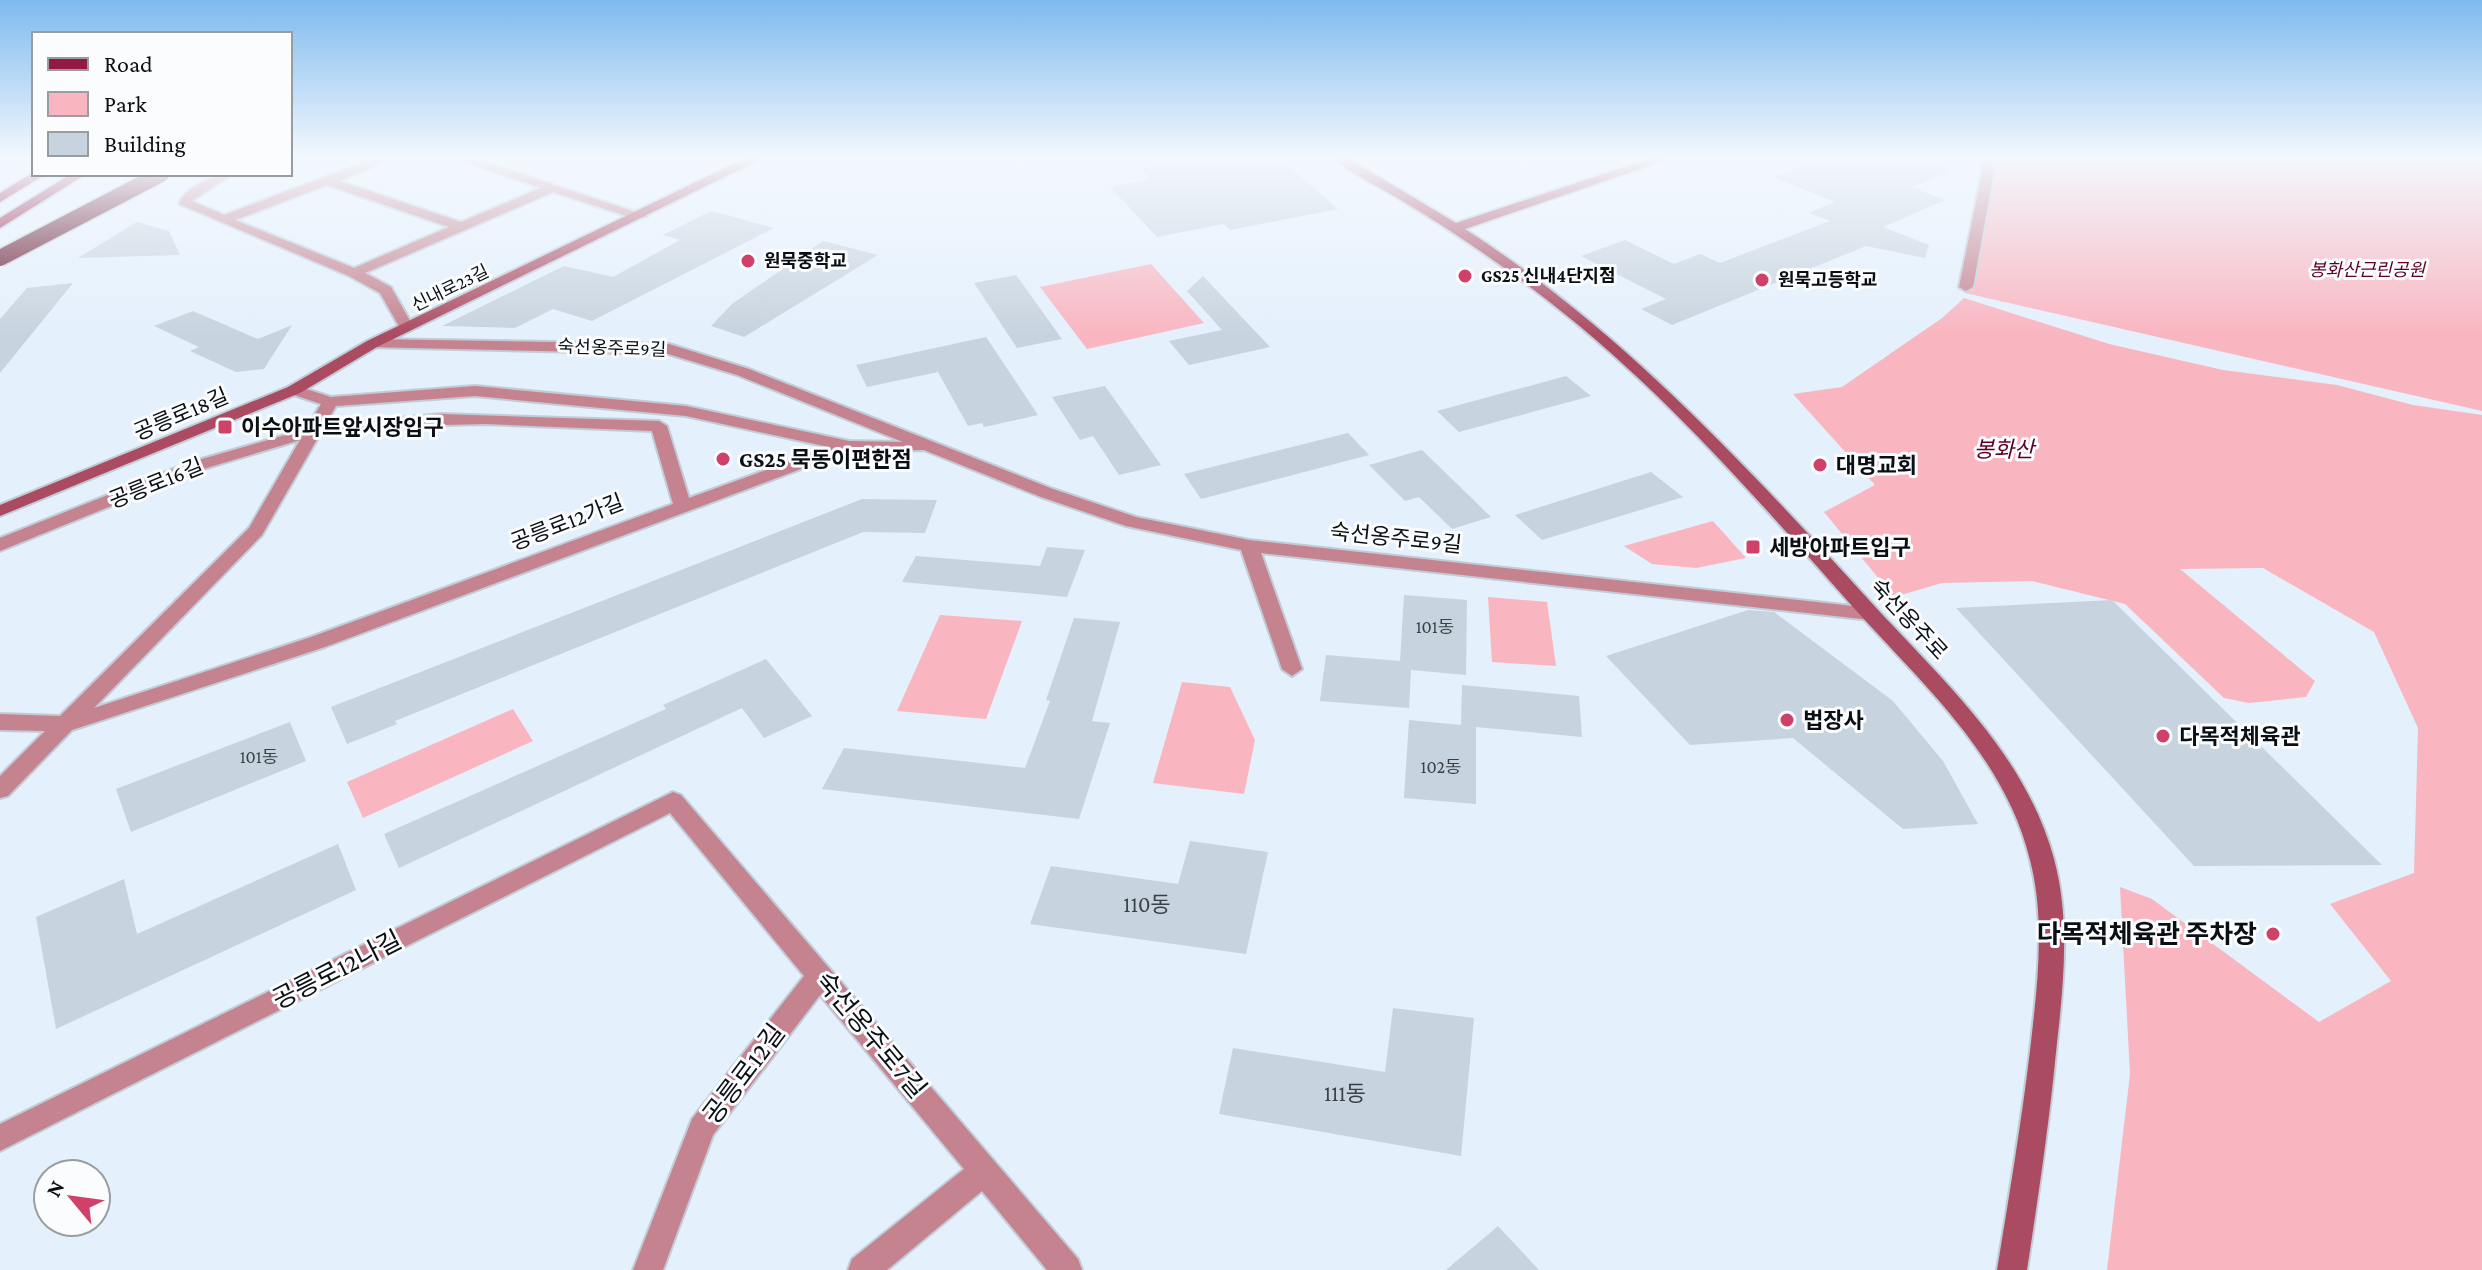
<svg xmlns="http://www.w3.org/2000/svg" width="2482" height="1270" font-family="'Crimson Pro','Noto Sans KR',serif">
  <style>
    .green { fill: #f9b6c1 }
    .building { fill: #c7d3de }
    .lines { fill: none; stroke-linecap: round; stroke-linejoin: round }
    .street-casing { stroke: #c1ccd7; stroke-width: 4 }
    .secondary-casing { stroke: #c1ccd7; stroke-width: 4 }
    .primary-casing { stroke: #c1ccd7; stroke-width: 4 }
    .street { fill: #c5838f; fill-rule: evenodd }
    .secondary { fill: #ab4b62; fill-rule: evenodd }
    .primary { fill: #941942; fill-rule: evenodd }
    .highway-bridge-casing { stroke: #c1ccd7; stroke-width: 19; stroke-linecap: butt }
    .highway-bridge { stroke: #671930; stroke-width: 16 }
    .poi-dot { fill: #d04169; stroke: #fafcfe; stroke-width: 3 }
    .labels { text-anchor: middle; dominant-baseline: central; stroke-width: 6; stroke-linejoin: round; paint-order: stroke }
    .far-poi-label { font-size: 18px; font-weight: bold; fill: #0b0f13; stroke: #fafcfe; text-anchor: start }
    .far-park-label { font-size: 18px; font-style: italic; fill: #5d0023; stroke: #fafcfe }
    .far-street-label { font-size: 18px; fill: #0b0f13; stroke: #fafcfe }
    .number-label { font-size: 18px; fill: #3a4046 }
    .street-label { font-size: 22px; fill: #0b0f13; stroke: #fafcfe }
    .poi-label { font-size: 22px; font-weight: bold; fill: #0b0f13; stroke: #fafcfe; text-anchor: start }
    .park-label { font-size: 22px; font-style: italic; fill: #5d0023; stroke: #fafcfe }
    .near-number-label { font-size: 22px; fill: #3a4046 }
    .near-poi-label { font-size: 26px; font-weight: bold; fill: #0b0f13; stroke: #fafcfe; text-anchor: end }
    .near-street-label { font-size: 26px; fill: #0b0f13; stroke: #fafcfe }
  </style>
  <rect width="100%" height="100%" fill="#e4f0fc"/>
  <g class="green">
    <path d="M1994,157H2482V411L1965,293Z"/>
    <path d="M1151,264L1204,323L1087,349L1040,287Z"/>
    <path d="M1964,298L2109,344L2223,370L2337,385L2413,405L2482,415V1270H2107L2130,1074L2120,887L2152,899L2319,1022L2391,981L2330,904L2414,873L2418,728L2374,632L2263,568L2180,569L2315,681L2306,697L2249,703L2224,698L2125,604L2032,581L1942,583L1894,597L1824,512L1875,485L1793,394L1842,387L1942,318Z"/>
    <path d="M1713,521L1746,558L1696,568L1652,564L1624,546Z"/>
    <path d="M1488,597L1547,602L1556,666L1492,662Z"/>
    <path d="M940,615L1022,621L986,719L897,711Z"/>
    <path d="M1182,682L1230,687L1255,740L1244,794L1153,783Z"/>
    <path d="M513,709L533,741L363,818L347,782Z"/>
  </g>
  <g class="building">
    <path d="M1209,157H1278L1338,209L1230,230L1224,224L1157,237L1110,187L1150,179L1141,169Z"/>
    <path d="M1827,157H1917L1950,168L1946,170L1951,172L1912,187L1945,200L1883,227L1929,245L1925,258L1866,246L1672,325L1641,309L1666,299L1581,256L1625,240L1674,264L1700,254L1720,263L1830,221L1809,213L1835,202L1773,177Z"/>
    <path d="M711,211L774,228L592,321L553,309L515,328L442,326L564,266L613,277L680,240L663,235Z"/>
    <path d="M137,222L169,231L180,255L78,258Z"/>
    <path d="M823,241L878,255L744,337L711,326L732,304Z"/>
    <path d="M1016,275L1062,339L1017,348L974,283Z"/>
    <path d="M1203,276L1270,347L1189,365L1169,341L1222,330L1187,291Z"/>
    <path d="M73,283L0,373V319L27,288Z"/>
    <path d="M193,311L258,339L292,325L264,369L236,372L190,351L199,347L154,326Z"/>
    <path d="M986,337L1038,415L984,427L982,423L968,426L938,372L867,387L856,365Z"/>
    <path d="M1566,376L1591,396L1459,432L1437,411Z"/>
    <path d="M1105,386L1161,465L1119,475L1093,436L1080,440L1052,397Z"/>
    <path d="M1348,433L1369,455L1201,499L1184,474Z"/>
    <path d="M1422,450L1454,481L1491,517L1452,529L1419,497L1405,501L1369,465Z"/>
    <path d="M1651,472L1683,497L1542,540L1515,515Z"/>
    <path d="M862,499L937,500L925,533L863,532L395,721L397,724L347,744L331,707Z"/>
    <path d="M1047,547L1085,550L1067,597L902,582L916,556L1040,566Z"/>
    <path d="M1404,595L1467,600L1466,675L1411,670L1409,708L1320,701L1326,655L1400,661Z"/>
    <path d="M2112,600L2382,865L2194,866L1956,608Z"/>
    <path d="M1748,610L1774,612L1893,701L1943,761L1978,824L1903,829L1793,738L1690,745L1606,656Z"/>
    <path d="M1074,618L1120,622L1092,721L1110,723L1079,819L822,789L844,748L1025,768L1050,701L1046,700Z"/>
    <path d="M766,659L812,716L764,738L742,708L399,868L384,834L666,709L663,705Z"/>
    <path d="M1462,685L1579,696L1582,737L1476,727V804L1404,798L1409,720L1461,725Z"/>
    <path d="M290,722L306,761L131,832L116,789Z"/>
    <path d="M1190,841L1268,852L1246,954L1030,924L1051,866L1178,884Z"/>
    <path d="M338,844L356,890L56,1029L36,917L124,879L137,934Z"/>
    <path d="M1393,1008L1474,1018L1461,1156L1219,1114L1233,1048L1385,1072Z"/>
    <path d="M1498,1226L1539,1270H1446Z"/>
  </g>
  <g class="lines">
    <defs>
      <g id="street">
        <path d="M378,157H396L339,181L461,222L541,188L450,157H470L647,216L636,219L553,192L365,273L391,287L414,328L407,332L400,328L380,293L349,276L179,204C184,187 216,174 233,174L192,201L224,215ZM327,185L449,227L354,268L235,220Z"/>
        <path d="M1978,157H1990L1994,172L1973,287L1966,291L1959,287L1982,172Z"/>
        <path d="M372,339L669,344L749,369L1053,489L1136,517L1249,540L1871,608L1881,614L1871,620L1261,553L1302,669L1292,676L1282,669L1241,550L1126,526L1041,497L924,450L849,451L325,647L72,730L8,796L0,798V776L45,731L0,730V714L60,716L249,528L300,440L200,470L0,551V538L188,463L306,429L321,404L288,393V387L294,385L331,397L475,386L686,406L849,441L903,442L737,375L668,354L367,347L364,344ZM475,396L686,416L829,447L689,498L667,426L659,421L442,414L325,425L336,406ZM486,424L652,431L673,504L311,637L94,708L262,535L319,436L399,426Z"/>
        <path d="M673,792L681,795L1078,1259L1082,1270H1047L982,1191L887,1270H848L852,1259L964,1169L820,995L713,1135L663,1270H633L692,1119L804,976L670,813L0,1151V1124Z"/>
      </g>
      <g id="secondary">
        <path d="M748,157H765L377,347L300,393L0,516V505L288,387L367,341Z"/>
        <path d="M1331,157H1346L1456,223L1655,157H1674L1465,229C1621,330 1744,463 1868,599C1940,678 2025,752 2054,859C2071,922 2063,989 2056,1052C2049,1125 2038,1198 2027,1270H1997C2009,1197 2021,1125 2030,1051C2037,988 2046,922 2030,860C2005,756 1921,683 1852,606C1753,494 1654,380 1534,290C1492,258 1449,229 1404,202C1380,187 1353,175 1331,157Z"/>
      </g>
      <g id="primary">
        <path d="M34,172L46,174L0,202V193Z"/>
        <path d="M71,174H86L0,228V218Z"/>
      </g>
    </defs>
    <use href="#street" class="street-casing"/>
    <use href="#secondary" class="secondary-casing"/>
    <use href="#primary" class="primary-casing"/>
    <use href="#street" class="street"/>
    <use href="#secondary" class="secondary"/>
    <use href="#primary" class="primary"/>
    <defs>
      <path id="highway-bridge" d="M0,258L161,174"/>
    </defs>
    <use href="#highway-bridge" class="highway-bridge-casing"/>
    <use href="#highway-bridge" class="highway-bridge"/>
  </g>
  <linearGradient id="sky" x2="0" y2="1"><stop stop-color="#7fbaee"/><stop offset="0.47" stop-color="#f3f8fe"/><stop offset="1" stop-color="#f3f8fe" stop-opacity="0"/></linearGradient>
  <rect width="2482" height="335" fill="url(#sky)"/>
  <g class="poi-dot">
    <circle cx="748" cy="261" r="8"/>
    <circle cx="1465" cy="276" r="8"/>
    <circle cx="1762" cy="280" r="8"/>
    <rect x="217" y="419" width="16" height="16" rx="4"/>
    <circle cx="723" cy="459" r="8"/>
    <circle cx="1820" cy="465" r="8"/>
    <rect x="1745" y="539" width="16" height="16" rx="4"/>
    <circle cx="1787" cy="720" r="8"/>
    <circle cx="2163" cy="736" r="8"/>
    <circle cx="2273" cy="934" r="8"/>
  </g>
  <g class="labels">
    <g class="far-poi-label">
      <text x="764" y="261">원묵중학교</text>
      <text x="1481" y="276">GS25 신내4단지점</text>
      <text x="1778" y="280">원묵고등학교</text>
    </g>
    <g class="far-park-label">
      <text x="2367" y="270">봉화산근린공원</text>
    </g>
    <g class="far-street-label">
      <text transform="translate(450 288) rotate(-26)">신내로23길</text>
      <text transform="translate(612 348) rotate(2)">숙선옹주로9길</text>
    </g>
    <g class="number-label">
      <text x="1435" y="627">101동</text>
      <text x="259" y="757">101동</text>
      <text x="1441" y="767">102동</text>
    </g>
    <g class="street-label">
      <text transform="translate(181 414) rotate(-23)">공릉로18길</text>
      <text transform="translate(156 483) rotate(-22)">공릉로16길</text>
      <text transform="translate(567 522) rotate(-21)">공릉로12가길</text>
      <text transform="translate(1396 538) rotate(6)">숙선옹주로9길</text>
      <text transform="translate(1909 619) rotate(47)">숙선옹주로</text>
    </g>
    <g class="poi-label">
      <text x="241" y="427">이수아파트앞시장입구</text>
      <text x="739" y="459">GS25 묵동이편한점</text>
      <text x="1836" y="465">대명교회</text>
      <text x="1769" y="547">세방아파트입구</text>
      <text x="1803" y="720">법장사</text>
      <text x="2179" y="736">다목적체육관</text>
    </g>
    <g class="park-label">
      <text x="2004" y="449">봉화산</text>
    </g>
    <g class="near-number-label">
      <text x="1147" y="904">110동</text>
      <text x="1345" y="1093">111동</text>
    </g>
    <g class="near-poi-label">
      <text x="2257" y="934">다목적체육관 주차장</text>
    </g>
    <g class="near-street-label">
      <text transform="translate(337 970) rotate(-27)">공릉로12나길</text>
      <text transform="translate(871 1035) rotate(50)">숙선옹주로7길</text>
      <text transform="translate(744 1074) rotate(-53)">공릉로12길</text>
    </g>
  </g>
  <rect x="32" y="32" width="260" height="144" fill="#fafcfe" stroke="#9a9da0" stroke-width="2"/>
  <rect x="48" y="58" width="40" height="12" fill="#941942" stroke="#9a9da0" stroke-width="2"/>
  <text x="104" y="72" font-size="24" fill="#0b0f13">Road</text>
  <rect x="48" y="92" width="40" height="24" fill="#f9b6c1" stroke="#9a9da0" stroke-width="2"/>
  <text x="104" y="112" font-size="24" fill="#0b0f13">Park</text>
  <rect x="48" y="132" width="40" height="24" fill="#c7d3de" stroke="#9a9da0" stroke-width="2"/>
  <text x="104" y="152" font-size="24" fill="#0b0f13">Building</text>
  <g transform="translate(72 1198) rotate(299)"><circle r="38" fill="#fafcfe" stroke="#9a9da0" stroke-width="2"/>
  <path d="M0-6L14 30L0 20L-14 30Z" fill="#d04169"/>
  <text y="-12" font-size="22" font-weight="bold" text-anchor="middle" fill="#0b0f13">N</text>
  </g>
</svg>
